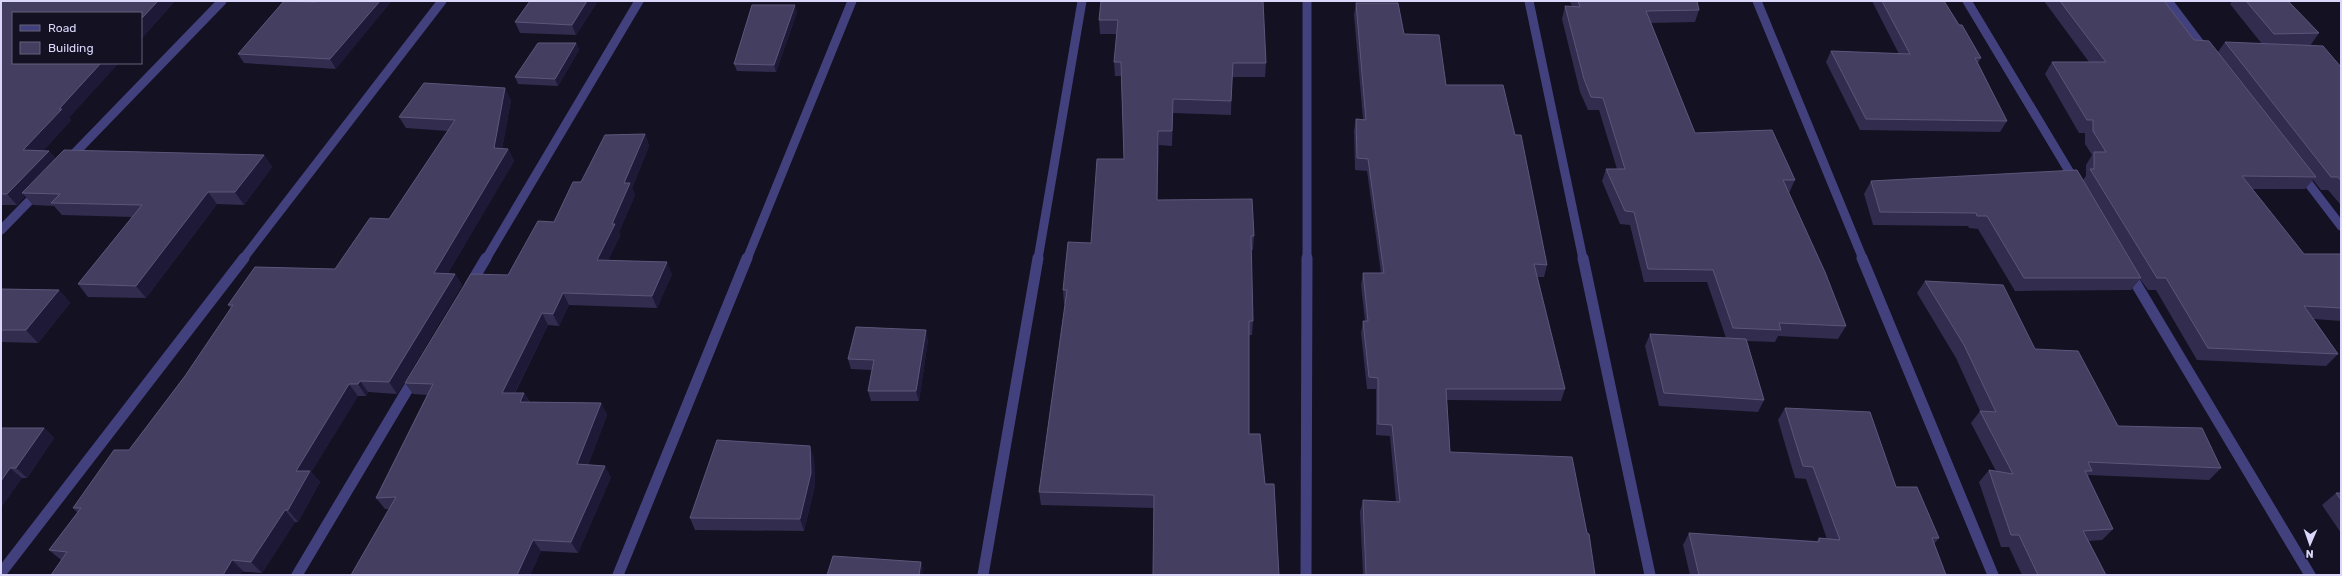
<svg xmlns="http://www.w3.org/2000/svg" width="2342" height="576" font-family="Rubik,sans-serif">
  <style>
    .lines { fill: none; stroke-linecap: round; stroke-linejoin: round }
    .street-far1 { stroke: #42417d; stroke-width: 9 }
    .street { stroke: #42417d; stroke-width: 11 }
    .wall { fill: #322c4f }
    .shaded-wall { fill: #1e1936 }
    .building { fill: #443e61; stroke: #5c567a }
  </style>
  <rect width="100%" height="100%" fill="#141123"/>
  <g class="lines">
    <g class="street-far1">
      <path d="M1529,1L1583,259"/>
      <path d="M1757,1L1863,259"/>
      <path d="M1967,1L2075,181"/>
      <path d="M2168,1L2205,50"/>
      <path d="M69,159L222,1"/>
      <path d="M2302,175L2341,226"/>
      <path d="M1,230L39,191"/>
      <path d="M243,259L442,1"/>
      <path d="M486,259L639,1"/>
      <path d="M747,259L852,1"/>
      <path d="M1038,259L1082,1"/>
      <path d="M1307,259V1"/>
    </g>
    <g class="street">
      <path d="M1583,258L1650,575"/>
      <path d="M1862,258L1993,575"/>
      <path d="M2129,272L2310,575"/>
      <path d="M470,285L486,258"/>
      <path d="M1,573L244,258"/>
      <path d="M297,575L415,377"/>
      <path d="M618,575L747,258"/>
      <path d="M983,575L1038,258"/>
      <path d="M1306,575L1307,258"/>
    </g>
  </g>
  <g class="wall">
    <path d="M1,1H175L141,39V13L69,118L71,120L43,151H49L56,159L264,155L272,167L244,205L217,204L146,298L88,297L78,284L132,217L62,215L54,206L33,205L25,196L17,205H1Z"/>
    <path d="M530,1H598L576,35L520,33L515,22Z"/>
    <path d="M1101,1L1266,63L1265,77H1232L1231,115L1173,113L1172,146L1159,145L1157,200L1254,236L1253,250H1251L1253,321L1252,335H1249L1154,508L1041,505L1039,492L1065,304H1064L1063,290L1091,243L1124,159L1121,76H1115L1114,62L1117,34H1100L1099,20Z"/>
    <path d="M1570,1H1697L1699,10L1695,22L1651,23L1695,133L1795,180L1789,193L1846,326L1838,339L1778,336L1775,342L1747,341L1764,400L1758,412L1659,406L1645,346L1650,334L1726,338L1707,282H1644L1630,225L1620,224L1602,181L1606,169H1617L1599,110H1588L1580,92L1562,19L1565,6L1572,7Z"/>
    <path d="M1872,1H1944L1981,58L1978,63L2007,121L2000,132L1860,130L1826,62L1831,51L1899,54Z"/>
    <path d="M2044,1H2164L2194,40L2218,52L2225,42L2262,44L2230,4L2232,1H2288L2319,33L2310,46L2341,67V205L2328,190H2321L2313,180L2305,189H2252L2304,254H2341V321L2314,319L2338,354L2326,366L2197,360L2156,290H2148L2140,279L2131,290L2015,291L1978,229L1969,228L1968,226L1873,225L1864,194L1871,181L2083,180L2086,176V165L2092,155L2085,144V133H2079L2045,74L2052,62H2089Z"/>
    <path d="M316,2L336,69L244,63L238,54Z"/>
    <path d="M1356,3L1404,34L1446,85L1547,265L1544,277H1537L1565,389L1561,401L1447,400L1450,452L1595,575H1363L1360,512L1363,500L1396,502L1390,436L1376,435V389H1367L1361,333L1363,321H1365L1361,285L1363,273H1381L1367,171L1355,170L1354,131L1356,119H1363L1354,15Z"/>
    <path d="M797,12L776,72L737,71L734,64Z"/>
    <path d="M576,43L579,50L558,86L518,84L515,77Z"/>
    <path d="M511,100L502,149H508L514,161L448,273L455,274L462,285L397,394L368,392L366,396H358L311,472L320,482L298,522H295L262,573L61,560L49,550L78,513L73,508L129,450L185,376L231,308L228,305L335,269L389,219L448,131L406,128L399,117Z"/>
    <path d="M645,134L649,146L632,188L635,195L619,232L620,236L608,260L672,274L657,308L569,305L559,326L548,325L515,393H524L530,402L601,403L607,415L588,465L611,477L578,553L541,551L530,575H351L389,509H385L376,498L427,395L413,394L405,383L508,275L554,222L581,182Z"/>
    <path d="M1925,281L2035,349L2118,426L2221,468L2209,480L2089,475L2088,476L2113,529L2102,540L2089,541L2106,575H2022L2009,547H2001L1979,482L1989,470L1996,471L1971,423L1980,411L1956,358L1917,293Z"/>
    <path d="M1,289L59,290L70,303L38,343L1,342Z"/>
    <path d="M928,340L919,401H871L868,391L872,370L851,369L848,359Z"/>
    <path d="M1785,408L1896,487L1939,538L1934,544L1946,575H1690L1683,545L1689,533L1817,541L1819,538L1827,539L1806,479L1795,478L1778,420Z"/>
    <path d="M1,428H44L54,438L27,478H22L1,507Z"/>
    <path d="M814,458L815,485L804,531L695,530L690,518Z"/>
    <path d="M2336,493H2341V533L2322,505Z"/>
  </g>
  <g class="shaded-wall">
    <path d="M158,1H175L141,39V19Z"/>
    <path d="M380,1H392L336,69L330,59Z"/>
    <path d="M587,1H598L576,35L572,25Z"/>
    <path d="M795,5L797,12L776,72L774,65Z"/>
    <path d="M576,43L579,50L558,86L555,79Z"/>
    <path d="M101,63H119L69,118L71,120L33,162L23,150L59,109Z"/>
    <path d="M505,88L511,100L500,160L494,148Z"/>
    <path d="M1173,99V113L1172,146V131Z"/>
    <path d="M1158,131L1159,145L1157,214V200Z"/>
    <path d="M645,134L649,146L632,188L635,195L619,232L620,236L603,272L597,260L612,224L624,183Z"/>
    <path d="M508,149L514,161L441,285L434,273Z"/>
    <path d="M49,151L58,162L22,193L25,196L17,205L7,194Z"/>
    <path d="M264,155L272,167L244,205L235,192Z"/>
    <path d="M208,192L217,204L146,298L136,286Z"/>
    <path d="M667,262L672,274L657,308L652,296Z"/>
    <path d="M455,274L462,285L397,394L389,382Z"/>
    <path d="M59,290L70,303L38,343L26,330Z"/>
    <path d="M563,293L569,305L559,326L553,314Z"/>
    <path d="M542,313L548,325L509,404L502,393Z"/>
    <path d="M926,330L928,340L919,401L916,391Z"/>
    <path d="M360,381L368,392L366,396L358,384Z"/>
    <path d="M349,384L358,396L311,472L320,482L298,522L288,510L296,471Z"/>
    <path d="M524,393L531,405L520,402Z"/>
    <path d="M601,403L607,415L584,476L577,464Z"/>
    <path d="M44,428L54,438L27,478L16,468Z"/>
    <path d="M810,446L814,458L815,485L804,531L800,519Z"/>
    <path d="M605,466L611,477L578,553L571,542Z"/>
    <path d="M10,468L22,478L1,507V481Z"/>
    <path d="M285,510L295,522L262,573L251,562Z"/>
    <path d="M533,540L541,551L530,575H517Z"/>
    <path d="M232,560L243,571L240,575H223Z"/>
    <path d="M921,562L923,569L922,575H919Z"/>
  </g>
  <g class="building">
    <path d="M1,1H158L141,19V13H13V63H101L59,109H62L23,150L49,151L7,194H1Z"/>
    <path d="M284,1L316,2L317,1H380L330,59L238,54Z"/>
    <path d="M530,1H587L572,25L515,22Z"/>
    <path d="M1101,1H1263L1266,63H1233L1231,101L1173,99L1172,131H1158L1157,200L1252,199L1254,236H1251L1253,321H1249V434H1260L1265,484H1274L1279,575H1153L1154,495L1039,492L1067,290H1063L1068,242L1091,243L1097,159H1124L1121,62H1114L1118,20H1099Z"/>
    <path d="M1578,1H1697L1699,10L1646,11L1695,133L1772,130L1795,180H1783L1825,272L1846,326L1779,323L1781,330L1733,328L1713,270L1648,269L1634,212L1625,211L1606,169H1625L1603,98L1591,97L1584,79L1565,6L1580,7Z"/>
    <path d="M1882,1H1944L1959,25H1962L1981,58H1975L2007,121L1866,119L1831,51L1910,54Z"/>
    <path d="M2060,1H2164L2194,40L2209,41L2316,177L2242,176L2304,254H2341V308L2304,306L2338,354L2208,348L2166,278H2157L2090,169H2094V152H2106L2093,131V120H2087L2052,62H2106Z"/>
    <path d="M2246,1H2288L2319,33L2274,34Z"/>
    <path d="M1356,3H1398L1404,34L1439,35L1446,85H1503L1515,135H1521L1547,265L1534,264L1565,389H1446L1450,452L1572,457L1587,533L1589,534L1595,575H1366L1363,500L1400,502L1392,425L1378,424V378L1369,377L1363,321H1368L1363,273H1384L1368,159L1357,158L1356,119L1366,120Z"/>
    <path d="M752,5H795L774,65L734,64Z"/>
    <path d="M2225,42L2323,46L2341,67V181L2338,177H2331Z"/>
    <path d="M538,43H576L555,79L515,77Z"/>
    <path d="M424,83L505,88L494,148L508,149L434,273L455,274L389,382L360,381L358,384H349L296,471H310L288,510H285L251,562L232,560L223,575H51L67,552L49,550L81,508H73L114,450H129L185,376L233,305H228L255,267L335,269L370,218L389,219L455,120L399,117Z"/>
    <path d="M645,134L624,183H630L612,224H615L597,260L667,262L652,296L563,293L553,314L542,313L502,393H524L520,402L601,403L577,464L605,466L571,542L533,540L517,575H351L396,497L376,498L433,384L405,383L471,274L508,275L538,221L554,222L573,182H581L605,135Z"/>
    <path d="M64,150L264,155L235,192H208L136,286L78,284L142,205L51,203L60,194L22,193Z"/>
    <path d="M2077,170L2141,278H2024L1987,216H1977L1976,213L1880,212L1871,181Z"/>
    <path d="M1925,281L2003,285L2035,349L2078,351L2118,426L2202,428L2221,468L2088,462L2092,471H2085L2113,529L2083,531L2106,575H2038L2019,535H2011L1989,470L2013,474L1980,411L1996,412L1964,345Z"/>
    <path d="M1,289L59,290L26,330H1Z"/>
    <path d="M856,327L926,330L916,391H868L874,360L848,359Z"/>
    <path d="M1650,334L1746,339L1764,400L1664,393Z"/>
    <path d="M1785,408L1870,412L1896,487H1917L1939,538H1932L1946,575H1699L1689,533L1819,542V538L1840,540L1813,467L1803,466Z"/>
    <path d="M1,428H44L16,468H10L1,481Z"/>
    <path d="M717,440L810,446L811,473L800,519L690,518Z"/>
    <path d="M2336,493H2341V500Z"/>
    <path d="M833,556L921,562L919,575H827Z"/>
  </g>
  <rect width="2342" height="576" fill="none" stroke="#dbd7fb" stroke-width="4"/>
  <rect x="12" y="12" width="130" height="52" fill="#141123" stroke="#646079"/>
  <rect x="20" y="25" width="20" height="6" fill="#42417d" stroke="#646079"/>
  <text x="48" y="32" font-size="12" fill="#dbd7fb">Road</text>
  <rect x="20" y="42" width="20" height="12" fill="#443e61" stroke="#646079"/>
  <text x="48" y="52" font-size="12" fill="#dbd7fb">Building</text>
  <g transform="translate(2310 544) rotate(182)" stroke="#141123" stroke-width="3" paint-order="stroke">
  <path d="M0-3L7 15L0 10L-7 15Z" fill="#dbd7fb"/>
  <text y="-6" font-size="11" font-weight="bold" text-anchor="middle" fill="#dbd7fb">N</text>
  </g>
</svg>
